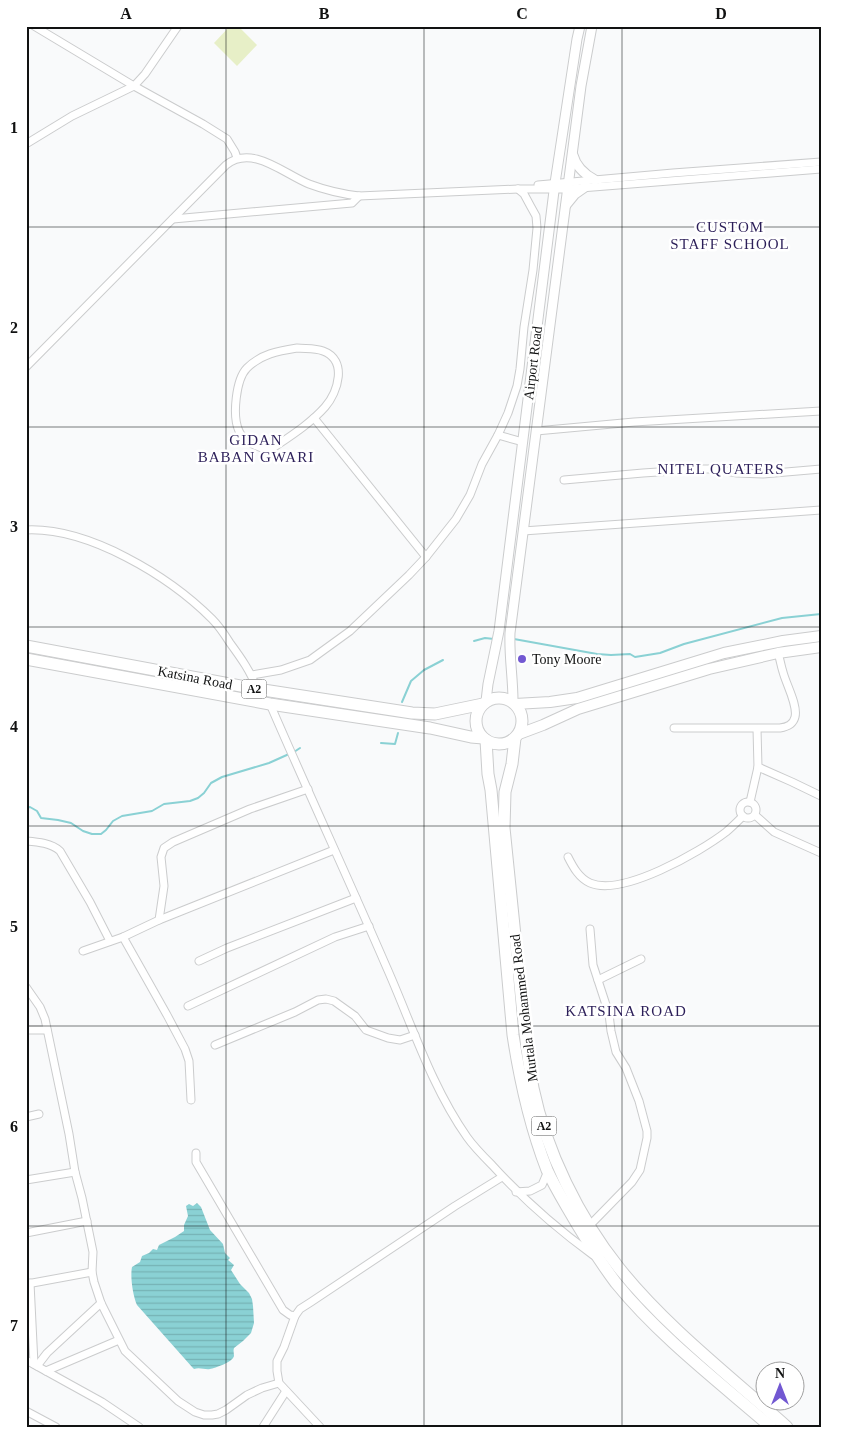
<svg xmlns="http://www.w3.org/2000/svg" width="847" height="1453" font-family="'Times New Roman',serif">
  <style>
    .pitch { fill: #e7efc7 }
    .water { fill: url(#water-rules) }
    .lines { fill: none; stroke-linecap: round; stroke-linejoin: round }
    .stream { stroke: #8ad1d4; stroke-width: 2 }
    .minor-casing { stroke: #cbcccd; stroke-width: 9 }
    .tertiary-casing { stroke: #cbcccd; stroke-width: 11 }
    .secondary-casing { stroke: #cbcccd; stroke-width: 12 }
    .trunk-casing { stroke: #cbcccd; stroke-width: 13 }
    .minor { stroke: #fff; stroke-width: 7 }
    .tertiary { stroke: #fff; stroke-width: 9 }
    .secondary { stroke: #fff; stroke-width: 10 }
    .trunk { stroke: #fff; stroke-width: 11 }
    .grid { fill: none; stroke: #111212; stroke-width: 1; stroke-opacity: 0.55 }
    .poi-dot { fill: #7258d2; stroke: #fff; stroke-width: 2 }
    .labels { text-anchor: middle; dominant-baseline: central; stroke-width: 5; stroke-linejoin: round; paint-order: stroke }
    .shield { fill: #fff; stroke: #585959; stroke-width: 1 }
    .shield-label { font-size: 12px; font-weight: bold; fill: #111212 }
    .street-label { font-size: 14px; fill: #111212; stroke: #fff }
    .poi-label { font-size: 14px; fill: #111212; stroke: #fff; text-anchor: start }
    .neighbourhood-label { font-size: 15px; letter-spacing: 1px; fill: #2c1f59; stroke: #fff }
    .neatline { fill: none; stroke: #111212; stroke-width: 2 }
    .grid-label { font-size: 16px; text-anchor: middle; font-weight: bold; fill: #111212 }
  </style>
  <defs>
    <pattern id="water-rules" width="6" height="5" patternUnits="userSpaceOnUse" patternTransform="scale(1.25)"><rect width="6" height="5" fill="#8ad1d4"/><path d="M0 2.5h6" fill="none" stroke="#76b2b5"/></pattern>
  </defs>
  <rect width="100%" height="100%" fill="#f9fafb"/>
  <path class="pitch" d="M230,26H238L257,45L237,66L214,43Z"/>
  <path class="water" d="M197,1203L201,1207L210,1230L223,1244L225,1253L230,1258L228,1260L234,1265L231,1270L240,1284L249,1293L252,1299L253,1306L254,1323L251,1333L243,1341L234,1348C233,1351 234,1353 234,1356C233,1362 215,1368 210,1369C205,1370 200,1367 194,1369L192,1367L137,1305C133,1296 130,1277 132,1267L140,1262L142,1256L149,1253L153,1249L157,1250L159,1245L175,1237L184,1231V1225L188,1216L186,1206L189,1204L193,1206Z"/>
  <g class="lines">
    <g class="stream">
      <path d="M514,639L597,654L611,655L630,654L635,657L660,653L684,644L782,618L821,614"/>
      <path d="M474,641L485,638L494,639"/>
      <path d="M402,702L411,681L424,670L443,660"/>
      <path d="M381,743L395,744L398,733"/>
      <path d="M294,752L300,748"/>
      <path d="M26,808L30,807L37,811L41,818L58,820L71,823L83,831L92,834H101L106,830L113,821L122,816L152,811L164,804L190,801L198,798L204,793L211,783L222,777L269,763L289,754"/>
    </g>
    <defs>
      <g id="minor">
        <path d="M34,26L134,86L203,124L227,139L235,152L237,158"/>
        <path d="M26,144L72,116L134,86L145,74L178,26"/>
        <path d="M538,185L673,173L821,162"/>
        <path d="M173,219L352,203L359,196"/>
        <path d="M297,348C305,349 315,348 323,351C348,360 338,392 325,407C310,424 289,437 270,450C260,449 243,441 239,431C232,416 236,379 247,368C261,354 278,351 297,348Z"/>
        <path d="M26,367L226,165C252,144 284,174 309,184C325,190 342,194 359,196L518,189H568L821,169"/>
        <path d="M314,418L426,557"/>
        <path d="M536,431L634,422L821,411"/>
        <path d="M498,435L523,442"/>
        <path d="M564,480L643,473L703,469H715L737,473L763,474L821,469"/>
        <path d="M26,530C88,527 169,576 212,619C219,626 225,635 230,643C241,658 251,672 257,689"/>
        <path d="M523,531L821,510"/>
        <path d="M252,675L281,670L310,660L350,631L409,575L426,557L456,519L470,495L482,464L498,435L508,413L517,386L520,369L524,327L533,270L537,228L536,216L531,207L524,194L518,189"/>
        <path d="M270,704C308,792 348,878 386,966C411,1022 431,1086 467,1137C474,1147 483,1156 492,1165C522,1198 556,1228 593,1255"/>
        <path d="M674,728H780C787,727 793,725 795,717C798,705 786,684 783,672C781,666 780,659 778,653"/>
        <path d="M758,767L792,782L821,796"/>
        <circle cx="748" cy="810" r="8"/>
        <path d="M750,802L758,767L757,729"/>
        <path d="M755,815L774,832L821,853"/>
        <path d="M26,841C38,842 51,843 60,851L90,902L110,941"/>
        <path d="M568,857C573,867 579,878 590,883C622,897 700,852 726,832C732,827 737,822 743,816"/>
        <path d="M159,920L164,886L161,857L164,848L173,842L250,809L308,789"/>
        <path d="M123,937L167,1015L185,1049L189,1061L191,1100"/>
        <path d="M83,951L123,937L159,920L334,850"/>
        <path d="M199,961L227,948L356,898"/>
        <path d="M598,980L641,959"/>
        <path d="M26,987L40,1007L45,1019L69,1134L75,1172L82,1198L93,1252L92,1272L94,1282L101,1303L125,1351L178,1401L195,1412L204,1415H212L218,1414L226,1410L247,1395L262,1388L279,1383"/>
        <path d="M188,1006L335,937L369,926"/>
        <path d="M26,1030H47"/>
        <path d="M215,1045L295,1012L318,1000L326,999L334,1001L355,1016L366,1030L388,1038L400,1040L415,1035"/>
        <path d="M26,1117L39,1114"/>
        <path d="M196,1153V1162L283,1310L290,1315L295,1316"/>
        <path d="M26,1180L75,1172"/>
        <path d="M516,1192L530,1191L542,1185L548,1171"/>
        <path d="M590,1225L632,1182L640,1170L647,1138V1131L639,1101L626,1068L616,1052L611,1031L609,1014L593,965L590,929"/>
        <path d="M26,1233L87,1221"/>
        <path d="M30,1283L34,1364"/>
        <path d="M27,1284L92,1272"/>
        <path d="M26,1360L102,1402L139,1427"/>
        <path d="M37,1366L47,1353L101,1303"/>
        <path d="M46,1371L119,1340"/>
        <path d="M26,1411L56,1427"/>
        <path d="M263,1427L286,1391"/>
        <path d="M320,1427L279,1383L277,1371V1361L284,1347L295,1316L300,1309L311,1302L455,1206L502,1177"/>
      </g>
      <g id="tertiary">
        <path d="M573,155C576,167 584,174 595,180"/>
        <path d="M566,205L575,194L585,187"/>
        <path d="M486,701L488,684L499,631L555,183L577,39L580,26"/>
        <path d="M513,701C513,678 509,656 510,633L581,86L592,26"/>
      </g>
      <g id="secondary">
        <path d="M515,704L550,702L577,698L724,653L783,641L821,636"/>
        <path d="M519,734L543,725L578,709L709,669L778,653L821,647"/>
      </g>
      <g id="trunk">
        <path d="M26,646L257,689L412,713L435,714L483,704"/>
        <path d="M26,659L270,704L430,728L471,737L483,738"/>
        <circle cx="499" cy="721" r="23"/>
        <path d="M515,738L512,764L505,792L504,828C509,877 514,926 519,975C523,1013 526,1051 533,1088C546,1151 579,1218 619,1268C665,1326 731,1377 787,1427"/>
        <path d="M486,740L488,774L491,790L513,1035C520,1081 530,1126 547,1170C553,1183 560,1195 567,1207C582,1233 598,1259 616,1283C659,1336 719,1382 771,1427"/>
      </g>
    </defs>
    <use href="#minor" class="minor-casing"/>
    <use href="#tertiary" class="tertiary-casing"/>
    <use href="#secondary" class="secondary-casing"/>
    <use href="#trunk" class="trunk-casing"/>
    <use href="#minor" class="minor"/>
    <use href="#tertiary" class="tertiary"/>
    <use href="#secondary" class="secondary"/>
    <use href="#trunk" class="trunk"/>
  </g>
  <path class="grid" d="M226,26V1427M424,26V1427M622,26V1427M26,227H821M26,427H821M26,627H821M26,826H821M26,1026H821M26,1226H821"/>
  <circle class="poi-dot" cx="522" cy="659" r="5"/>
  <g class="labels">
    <g class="shield">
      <rect x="241.5" y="679.5" width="25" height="19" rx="4"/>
      <rect x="531.5" y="1116.5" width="25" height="19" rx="4"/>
    </g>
    <g class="shield-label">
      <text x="254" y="689">A2</text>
      <text x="544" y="1126">A2</text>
    </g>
    <g class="street-label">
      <text transform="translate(533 363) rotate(-83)">Airport Road</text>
      <text transform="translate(195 678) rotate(11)">Katsina Road</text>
      <text transform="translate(524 1008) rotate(-97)">Murtala Mohammed Road</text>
    </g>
    <g class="poi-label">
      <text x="532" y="659">Tony Moore</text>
    </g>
    <g class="neighbourhood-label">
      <text x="730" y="227">CUSTOM<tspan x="730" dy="17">STAFF SCHOOL</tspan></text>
      <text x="256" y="440">GIDAN<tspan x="256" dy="17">BABAN GWARI</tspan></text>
      <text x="721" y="469">NITEL QUATERS</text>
      <text x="626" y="1011">KATSINA ROAD</text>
    </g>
  </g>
  <rect width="847" height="1453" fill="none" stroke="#ffffff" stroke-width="55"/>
  <g transform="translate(780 1386)"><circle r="24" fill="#ffffff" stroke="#a0a0a0"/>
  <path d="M0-4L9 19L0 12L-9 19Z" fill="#7258d2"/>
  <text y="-8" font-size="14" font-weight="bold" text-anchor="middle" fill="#111212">N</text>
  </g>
  <rect x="28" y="28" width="792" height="1398" class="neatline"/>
  <g class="grid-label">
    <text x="126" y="19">A</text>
    <text x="324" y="19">B</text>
    <text x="522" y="19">C</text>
    <text x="721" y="19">D</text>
    <text x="14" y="133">1</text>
    <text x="14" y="333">2</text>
    <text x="14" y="532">3</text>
    <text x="14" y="732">4</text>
    <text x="14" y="932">5</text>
    <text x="14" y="1132">6</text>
    <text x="14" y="1331">7</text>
  </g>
</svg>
